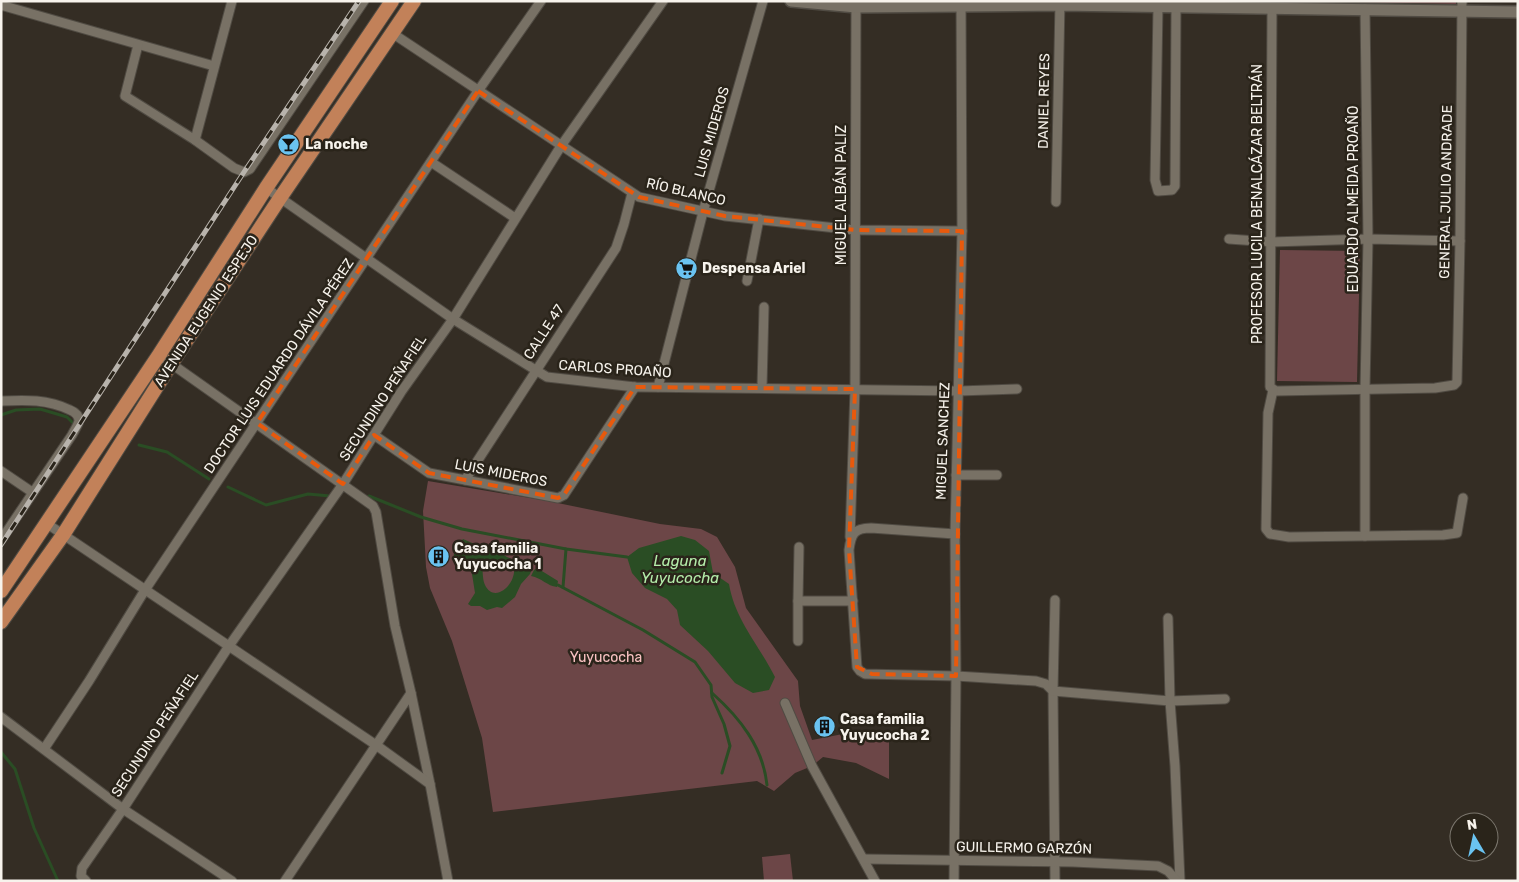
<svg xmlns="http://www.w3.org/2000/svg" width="1519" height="882" font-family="Rubik,sans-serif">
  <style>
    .green { fill: #6c4647 }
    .water { fill: #2a4d24; fill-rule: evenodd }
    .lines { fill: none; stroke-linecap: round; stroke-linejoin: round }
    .stream { stroke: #2a4d24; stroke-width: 3 }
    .minor-casing { stroke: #504b43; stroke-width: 11 }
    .tertiary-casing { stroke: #504b43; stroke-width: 14 }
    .primary-casing { stroke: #504b43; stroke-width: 16 }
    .minor { stroke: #787165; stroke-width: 9 }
    .tertiary { stroke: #787165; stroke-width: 11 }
    .primary { stroke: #c28159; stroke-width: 14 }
    .rail-casing { stroke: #b8b3ac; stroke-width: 5 }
    .rail { stroke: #2a241a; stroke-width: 3; stroke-dasharray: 9; stroke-linecap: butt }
    .marked { fill: none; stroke: #e8590c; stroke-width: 4; stroke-dasharray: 10 6; stroke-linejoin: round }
    .labels { text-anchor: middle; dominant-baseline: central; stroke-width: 5; stroke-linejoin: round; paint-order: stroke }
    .street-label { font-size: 14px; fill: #f7f3ec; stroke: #2a241a }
    .poi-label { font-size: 14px; font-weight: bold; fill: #f7f3ec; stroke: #2a241a; text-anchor: start }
    .park-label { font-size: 14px; fill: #fbc3c3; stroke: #2a241a }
    .water-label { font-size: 15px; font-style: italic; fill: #b4edaa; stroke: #2a241a }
  </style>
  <rect width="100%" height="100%" fill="#342d24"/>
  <g class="green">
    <path d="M1304,1H1456V4Z"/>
    <path d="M1280,250L1360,251L1357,382L1277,381Z"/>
    <path d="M428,481L548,501L660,524L701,529L717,537L735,567L746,608L798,681L800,706L812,740L848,733L889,739V779L856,763L823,757L812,766L795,773L774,791L757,781L493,812L482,738L452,641L430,588L426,567L423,511Z"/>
    <path d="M790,854L793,881H764L762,857Z"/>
  </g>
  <g class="water">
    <path d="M681,536L695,540L709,551L713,573L729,584C735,620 759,645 775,677L769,690L753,693L735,683L708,651L680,625L677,610L667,599L645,588L632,573L627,557L639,548Z"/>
    <path d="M463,539L479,546L488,545L507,557L531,566L532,569L530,574L521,584L515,597L502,608L497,607L487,610L480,606H471L468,604L475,593L472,574L463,558L454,556C453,549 459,544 463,539ZM482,561L500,562L514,568C516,585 494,604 485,585C482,579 483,568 482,561Z"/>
    <path d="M537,568L558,581L557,587C547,586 542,578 531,576L534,570Z"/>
  </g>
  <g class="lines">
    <g class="stream">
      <path d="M1,415L16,410L40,409L67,417L75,425"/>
      <path d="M139,445L167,452L209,479"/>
      <path d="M228,487L266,505L308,494L330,496"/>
      <path d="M369,496L421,517L462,529L566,549L627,557"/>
      <path d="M558,585L643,630L695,662L711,685L712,697L724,724L730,746L722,773"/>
      <path d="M563,587L566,549"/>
      <path d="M712,693C740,718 763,747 767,785"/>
      <path d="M1,752L15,769L34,828L58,881"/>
    </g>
    <defs>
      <g id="minor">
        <path d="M1,5L214,66"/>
        <path d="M1158,7L1155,180L1158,191L1172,190L1175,186L1176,7"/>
        <path d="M1272,8L1270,387L1276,391L1435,388L1454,385L1457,382L1460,241L1462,1"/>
        <path d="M392,33L639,197L725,216L855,230L962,231"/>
        <path d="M138,45L125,96L195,140L234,168L244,172L250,169L364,1"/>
        <path d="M195,140L232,1"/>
        <path d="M431,162L515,218"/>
        <path d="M266,188L453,319L547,377L635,387L959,391L1017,389"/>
        <path d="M1056,202L1060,1"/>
        <path d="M1229,239L1271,242L1368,239L1460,241"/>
        <path d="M747,281L759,219"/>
        <path d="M159,355L373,506L376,512L395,626L411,693L430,784L448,881"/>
        <path d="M658,387L703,212L763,1"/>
        <path d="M762,387L764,307"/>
        <path d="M1273,390L1268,413L1266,529L1270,534L1289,537L1365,536V389L1368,239L1365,9"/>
        <path d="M1,401C26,400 47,399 70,410C75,412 79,415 79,421C78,425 74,431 72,435L1,540"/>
        <path d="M374,435L429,473L558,498L564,495L635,387"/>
        <path d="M1,471L32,492"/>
        <path d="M956,475H997"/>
        <path d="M465,480L616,248L624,224L632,193"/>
        <path d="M46,523L376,745L430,784"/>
        <path d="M955,534L871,528C854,528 851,534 849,550L857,667L860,671L865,674L956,676L1036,681L1046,684L1053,691L1055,881"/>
        <path d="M1365,536L1443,535L1457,533L1463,498"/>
        <path d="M850,537L855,389L856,1"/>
        <path d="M1055,600L1053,691L1170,701L1225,699"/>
        <path d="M798,601H853"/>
        <path d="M1168,618L1170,701L1175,766L1180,881"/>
        <path d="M798,641V601L799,547"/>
        <path d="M785,703L812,766L875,881"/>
        <path d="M1,717L123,809L232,881"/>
        <path d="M44,749L89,681L145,590L478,91L541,1"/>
        <path d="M864,859L1073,862L1158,866L1168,871L1177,881"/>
        <path d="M86,881L81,876L82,868L123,809L229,646L343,484L401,392L453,319L561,146L663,1"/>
        <path d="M285,881L411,693"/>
        <path d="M954,881L956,676L955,534L962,231L961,1"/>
      </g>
      <path id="tertiary" d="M791,1L856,7L1060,5L1518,12"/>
      <g id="primary">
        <path d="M1,591L159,355L266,188L392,1"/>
        <path d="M1,622L63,535L171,364L280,198L414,1"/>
      </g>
    </defs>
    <use href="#minor" class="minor-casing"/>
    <use href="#tertiary" class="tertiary-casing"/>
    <use href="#primary" class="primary-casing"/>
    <use href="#minor" class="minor"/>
    <use href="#tertiary" class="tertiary"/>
    <use href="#primary" class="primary"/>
    <defs>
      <path id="rail" d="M1,545L244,172L359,1"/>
    </defs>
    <use href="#rail" class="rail-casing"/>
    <use href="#rail" class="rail"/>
  </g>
  <path class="marked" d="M478,91L639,197L725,216L855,230L962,231L956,676L872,674L857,667L849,550L855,389L635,387L564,495L558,498L429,473L374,435L343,484L257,423Z"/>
  <defs>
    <symbol id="bar-disc" viewBox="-11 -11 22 22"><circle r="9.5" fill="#6ac3f1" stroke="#2a241a"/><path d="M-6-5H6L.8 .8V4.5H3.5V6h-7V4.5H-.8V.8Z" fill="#111"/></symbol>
    <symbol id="supermarket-disc" viewBox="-11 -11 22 22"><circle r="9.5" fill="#6ac3f1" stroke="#2a241a"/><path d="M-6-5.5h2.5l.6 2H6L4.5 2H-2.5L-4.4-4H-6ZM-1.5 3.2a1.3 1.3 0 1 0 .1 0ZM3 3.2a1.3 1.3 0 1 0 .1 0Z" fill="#111"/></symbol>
    <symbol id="building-disc" viewBox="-11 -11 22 22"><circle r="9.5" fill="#6ac3f1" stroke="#2a241a"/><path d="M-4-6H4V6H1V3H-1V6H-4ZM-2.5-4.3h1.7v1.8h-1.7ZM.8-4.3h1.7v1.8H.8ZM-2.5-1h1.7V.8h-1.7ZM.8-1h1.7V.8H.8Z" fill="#111"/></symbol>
  </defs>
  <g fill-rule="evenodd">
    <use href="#bar-disc" x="276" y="132" width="25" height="25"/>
    <use href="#supermarket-disc" x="674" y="256" width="25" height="25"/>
    <use href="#building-disc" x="426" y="544" width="25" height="25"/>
    <use href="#building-disc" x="812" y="714" width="25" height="25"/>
  </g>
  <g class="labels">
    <g class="street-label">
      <text transform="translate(1044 101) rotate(-89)">DANIEL REYES</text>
      <text transform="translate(712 132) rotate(-74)">LUIS MIDEROS</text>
      <text transform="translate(686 192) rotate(13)">RÍO BLANCO</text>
      <text transform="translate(1446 192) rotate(-89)">GENERAL JULIO ANDRADE</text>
      <text transform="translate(841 195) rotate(-90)">MIGUEL ALBÁN PALIZ</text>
      <text transform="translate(1353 199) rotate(-90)">EDUARDO ALMEIDA PROAÑO</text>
      <text transform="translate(1257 204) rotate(-90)">PROFESOR LUCILA BENALCÁZAR BELTRÁN</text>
      <text transform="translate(206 311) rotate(-57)">AVENIDA EUGENIO ESPEJO</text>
      <text transform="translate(544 332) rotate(-57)">CALLE 47</text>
      <text transform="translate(279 366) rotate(-56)">DOCTOR LUIS EDUARDO DÁVILA PÉREZ</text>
      <text transform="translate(615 369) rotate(4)">CARLOS PROAÑO</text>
      <text transform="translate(383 398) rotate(-57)">SECUNDINO PEÑAFIEL</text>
      <text transform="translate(943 441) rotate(-88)">MIGUEL SANCHEZ</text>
      <text transform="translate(501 473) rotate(11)">LUIS MIDEROS</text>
      <text transform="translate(155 734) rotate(-57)">SECUNDINO PEÑAFIEL</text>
      <text transform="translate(1024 848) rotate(1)">GUILLERMO GARZÓN</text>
    </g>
    <g class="poi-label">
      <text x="305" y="144">La noche</text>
      <text x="702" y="268">Despensa Ariel</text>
      <text x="454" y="548">Casa familia<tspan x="454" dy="16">Yuyucocha 1</tspan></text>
      <text x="840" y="719">Casa familia<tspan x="840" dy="16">Yuyucocha 2</tspan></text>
    </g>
    <g class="park-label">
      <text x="606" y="657">Yuyucocha</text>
    </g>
    <g class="water-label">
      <text x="680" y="561">Laguna<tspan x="680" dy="17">Yuyucocha</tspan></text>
    </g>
  </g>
  <rect width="1519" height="882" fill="none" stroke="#f7f3ec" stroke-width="5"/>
  <g transform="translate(1474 837) rotate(351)"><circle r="24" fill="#2a241a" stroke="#7c776e"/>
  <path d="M0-4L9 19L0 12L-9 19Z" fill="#6ac3f1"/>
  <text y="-8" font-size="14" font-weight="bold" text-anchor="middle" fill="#f7f3ec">N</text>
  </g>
</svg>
